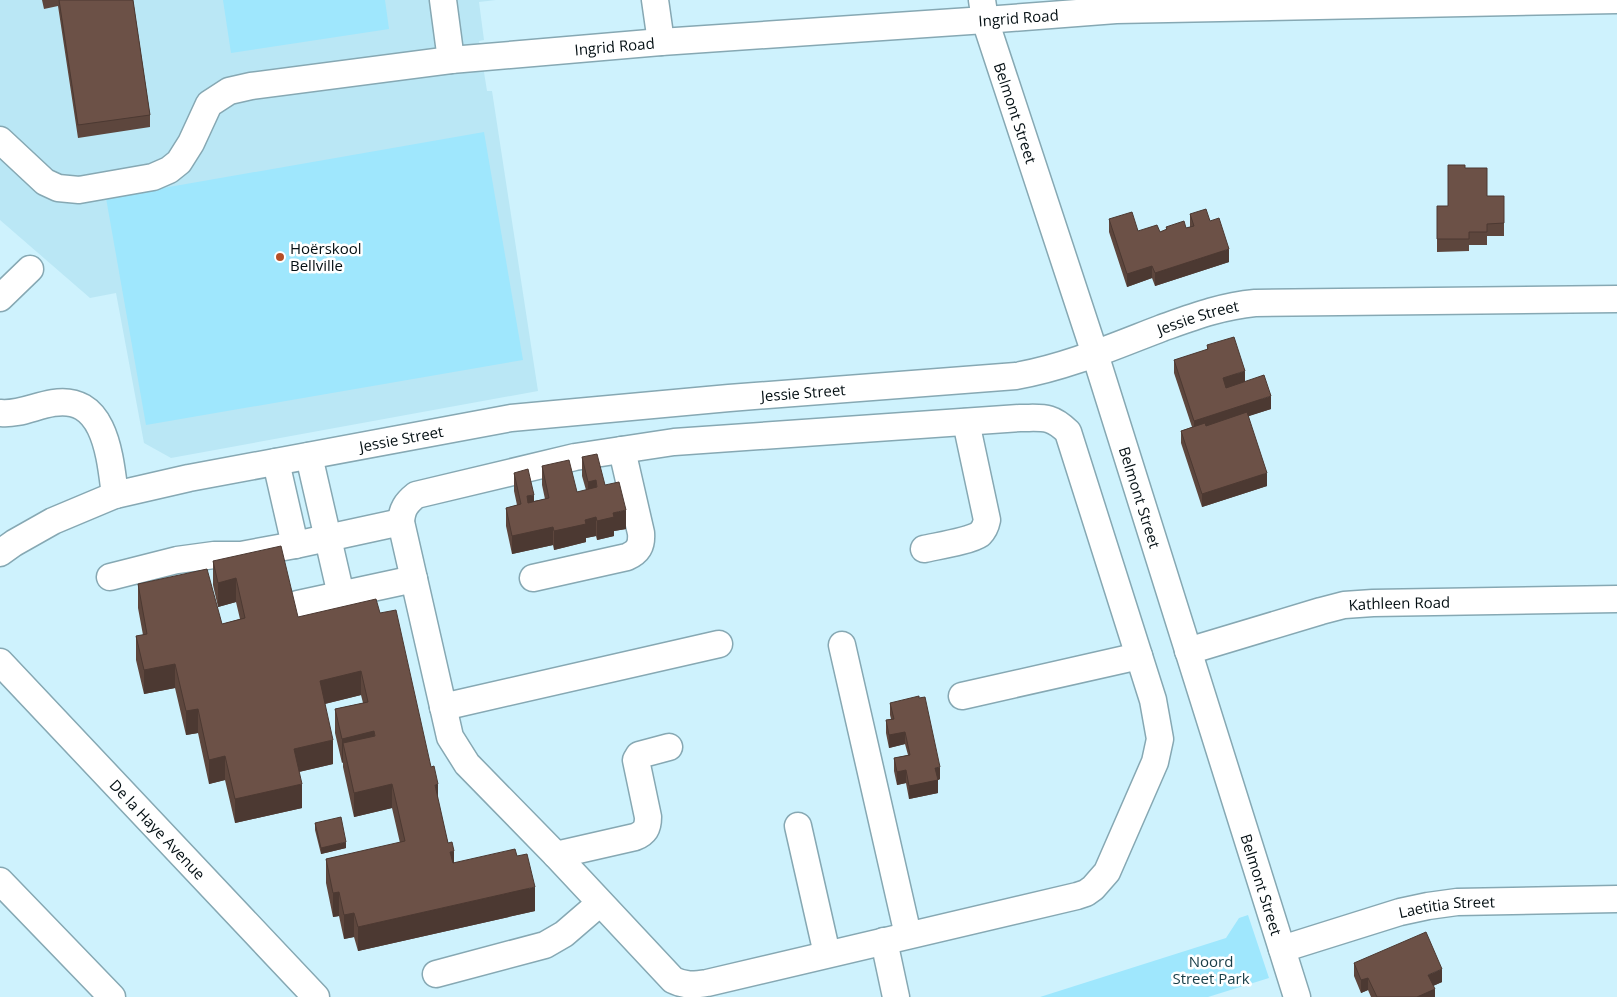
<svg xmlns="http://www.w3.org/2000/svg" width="1617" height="997" font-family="'Open Sans',sans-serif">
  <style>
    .built { fill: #bae7f5 }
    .green { fill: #9fe7fd }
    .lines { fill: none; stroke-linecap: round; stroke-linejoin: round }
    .minor-casing { stroke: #86a8b3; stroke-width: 29 }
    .minor { stroke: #fff; stroke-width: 26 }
    .wall { fill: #5d463d }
    .shaded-wall { fill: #4c3932 }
    .building { fill: #6c5147; stroke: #4c3932 }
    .poi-dot { fill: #b64f26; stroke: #fff; stroke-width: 2 }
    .labels { text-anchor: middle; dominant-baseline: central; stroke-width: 5; stroke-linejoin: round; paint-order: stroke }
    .street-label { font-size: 15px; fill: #040f13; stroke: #fff }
    .poi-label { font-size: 15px; fill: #040f13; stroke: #fff; text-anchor: start }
    .park-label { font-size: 15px; fill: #173c46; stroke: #fff }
  </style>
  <rect width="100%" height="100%" fill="#cef2fd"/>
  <path class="built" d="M0,0H496L479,2L484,40L479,41L487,91H492L538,391L171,458L144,443L116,293L90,298L0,220Z"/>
  <g class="green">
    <path d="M223,0H385L389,29L231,53Z"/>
    <path d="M484,132L523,360L146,425L106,198Z"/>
    <path d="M1248,915L1269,978L1208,997H1040L1226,938L1239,918Z"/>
  </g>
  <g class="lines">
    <defs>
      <g id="minor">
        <path d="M443,0L451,60"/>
        <path d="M655,0L661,42"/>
        <path id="s1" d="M982,0L985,20L1095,354L1297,997"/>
        <path id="s2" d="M0,140L45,182L58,188L79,190L153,177L169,170L179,162L191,143L209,104L229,91L251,86L451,60L661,42L985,20L1116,10L1617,0"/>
        <path d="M0,298L30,269"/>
        <path d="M0,413C18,415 35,406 53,403C106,394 110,458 115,495"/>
        <path d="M1020,418C1043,418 1051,415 1068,432L1153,700L1160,739L1155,762L1107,872L1093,888L1086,893L1077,896L707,983C694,985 685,986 673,980L556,855L467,764L450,737L401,522C402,509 406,503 416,495L575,457L674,442Z"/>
        <path d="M309,456L341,595"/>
        <path d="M276,462L295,545"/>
        <path d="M924,549C937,546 970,541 980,534C984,530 986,525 987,520L966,422"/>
        <path id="s3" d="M0,553L14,543L53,521L115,495L189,478L511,418L729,398L1016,376C1067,367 1115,346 1162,328C1193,317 1222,306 1255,303L1617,299"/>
        <path d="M110,577L177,560L214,555H241L295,545L401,522"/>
        <path d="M533,578L627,557C638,552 642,546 641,533L622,450"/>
        <path d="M298,604L414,579"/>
        <path d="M842,645L908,935"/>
        <path id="s4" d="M1188,651L1321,611L1344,605L1373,603L1617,599"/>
        <path id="s5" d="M0,662L316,997"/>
        <path d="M962,696L1139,656"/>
        <path d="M443,707L719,644"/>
        <path d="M798,826L827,954"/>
        <path d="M556,855L635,837C645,833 648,828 648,817L636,760L639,755L669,747"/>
        <path d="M0,881L112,997"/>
        <path d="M884,941L896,997"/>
        <path id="s6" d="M1282,949L1400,912L1428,906L1457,902L1617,899"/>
        <path d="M436,974L545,945L564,934L600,903"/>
      </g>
    </defs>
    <use href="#minor" class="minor-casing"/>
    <use href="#minor" class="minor"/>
  </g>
  <g class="wall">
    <path d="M42,0H133L150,115V127L78,138L58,6L44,9Z"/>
    <path d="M1465,168L1487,196H1504V236H1487V245H1469V251L1437,252V206H1448Z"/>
    <path d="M1190,214L1210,221L1229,262L1155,286L1152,278L1127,287L1109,232V219L1138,231L1160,232L1166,230V227L1186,228L1190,227Z"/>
    <path d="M1207,345L1245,381L1271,409L1248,416L1267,486L1202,507L1181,443V431L1192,427L1174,373V360L1207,350Z"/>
    <path d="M582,457L605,485L626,529L614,531V536L597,540L596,536L586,538V542L554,550L553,545L512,554L506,526V508L517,505L514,491V473L534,501L545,499L542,485V466L577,492L586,490L582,476Z"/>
    <path d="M213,561L298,617L380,613L438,801L448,843L454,863L517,856L535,911L358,951L354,937L344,939L339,916L333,917L326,883V859L400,843L392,808L354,817L343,767V762L342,763L335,733V709L363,703L361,695L325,704L333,764L299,772L302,808L235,823L225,780L209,784L198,733L186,735L175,688L144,694L136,660V636L143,635L138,608V584L222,624L240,619L236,602L218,607L213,585Z"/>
    <path d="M890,703L940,779L938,780V793L909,799L906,783L897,785L894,771V758L908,755L905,744L889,748L886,733V720L891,719L890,715Z"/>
    <path d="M315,823L346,848L321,854L315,830Z"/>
    <path d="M1354,963L1442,982L1433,986L1435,997H1371L1368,990L1361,993L1354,976Z"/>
  </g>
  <g class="shaded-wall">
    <path d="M1229,249V262L1155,286V273Z"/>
    <path d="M1152,266V278L1127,287V274Z"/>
    <path d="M1245,371V383L1223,390V378Z"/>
    <path d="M1271,396V409L1194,434V421Z"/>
    <path d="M1267,473V486L1202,507V494Z"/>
    <path d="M596,480V499L588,501V482Z"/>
    <path d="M534,495V513L527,515V496Z"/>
    <path d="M626,510V529L614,531V536L597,540V521L613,513Z"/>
    <path d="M596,517V536L586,538V542L554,550V531L585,520Z"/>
    <path d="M553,527V545L512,554V536Z"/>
    <path d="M236,578V602L218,607V583Z"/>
    <path d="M175,664V688L144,694V670Z"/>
    <path d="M361,671V695L320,705V681Z"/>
    <path d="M198,709V733L186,735V711Z"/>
    <path d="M374,731V755L343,743V762L342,763V739Z"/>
    <path d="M905,732V744L889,748V735Z"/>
    <path d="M333,740V764L294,773V749Z"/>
    <path d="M225,756V780L209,784V760Z"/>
    <path d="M940,767V779L938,780V793L909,799V786L935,768Z"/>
    <path d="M906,770V783L897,785V772Z"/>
    <path d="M302,784V808L235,823V799Z"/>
    <path d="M392,784V808L354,817V793Z"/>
    <path d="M438,784V808L435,785Z"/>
    <path d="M346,842V848L321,854V848Z"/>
    <path d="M454,851V875L450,852Z"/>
    <path d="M535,887V911L358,951V927Z"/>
    <path d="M339,892V916L333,917V893Z"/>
    <path d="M354,913V937L344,939V915Z"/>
    <path d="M1442,969V982L1428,988V975Z"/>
    <path d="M1368,978V990L1361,993V980Z"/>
    <path d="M1435,989V997H1417Z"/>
  </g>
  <g class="building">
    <path d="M59,0H133L150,115L78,125Z"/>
    <path d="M1448,165H1465V168H1487V196H1504V223L1487,224V232H1469V239H1437V206H1448Z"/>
    <path d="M1206,209L1210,221L1219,218L1229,249L1155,273L1152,266L1127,274L1109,219L1132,212L1138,231L1157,225L1160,232L1167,229L1166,227L1184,221L1186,228L1194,226L1190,214Z"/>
    <path d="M1234,337L1245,371L1223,378L1226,388L1264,375L1271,396L1194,421L1174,360L1208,349L1207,345Z"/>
    <path d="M1247,412L1267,473L1202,494L1181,431L1205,423L1206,426Z"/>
    <path d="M597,454L605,485L619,482L626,510L613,513L614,517L597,521L596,517L585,520L586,524L554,531L553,527L512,536L506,508L521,504L514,473L528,469L534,495L527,496L528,503L549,498L542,466L569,460L577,492L597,487L596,480L588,482L582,457Z"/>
    <path d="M281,546L298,617L376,599L380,613L396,610L431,767L434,766L438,784L435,785L448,843L452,842L454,851L450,852L453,863L515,849L517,856L527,854L535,887L358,927L354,913L344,915L339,892L333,893L326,859L405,841L392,784L354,793L343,743L375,736L374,731L342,739L335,709L368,702L361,671L320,681L333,740L294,749L302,784L235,799L225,756L209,760L198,709L186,711L175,664L144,670L136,636L147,634L138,584L207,569L222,624L245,618L236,578L218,583L213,561Z"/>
    <path d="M919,696V698L925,697L940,767L935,768L938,780L909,786L906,770L897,772L894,758L910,755L905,732L889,735L886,720L894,719L890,703Z"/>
    <path d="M341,817L346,842L321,848L315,823Z"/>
    <path d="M1426,932L1442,969L1428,975L1435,989L1417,997H1377L1368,978L1361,980L1354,963Z"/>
  </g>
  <circle class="poi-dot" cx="280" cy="257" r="5"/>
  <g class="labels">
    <g class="street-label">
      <text stroke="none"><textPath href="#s2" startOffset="1085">Ingrid Road</textPath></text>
      <text stroke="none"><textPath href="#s2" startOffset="680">Ingrid Road</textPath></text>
      <text stroke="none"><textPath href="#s1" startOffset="118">Belmont Street</textPath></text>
      <text stroke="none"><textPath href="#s3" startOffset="1231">Jessie Street</textPath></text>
      <text stroke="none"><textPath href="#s3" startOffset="826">Jessie Street</textPath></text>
      <text stroke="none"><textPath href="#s3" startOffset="421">Jessie Street</textPath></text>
      <text stroke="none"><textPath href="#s1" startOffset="522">Belmont Street</textPath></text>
      <text stroke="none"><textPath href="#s4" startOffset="218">Kathleen Road</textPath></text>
      <text stroke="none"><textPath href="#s5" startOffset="230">De la Haye Avenue</textPath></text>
      <text stroke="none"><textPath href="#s1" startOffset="928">Belmont Street</textPath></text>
      <text stroke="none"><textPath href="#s6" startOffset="171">Laetitia Street</textPath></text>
    </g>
    <g class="poi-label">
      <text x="290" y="248">Hoërskool<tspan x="290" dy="17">Bellville</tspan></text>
    </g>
    <g class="park-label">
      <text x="1211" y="961">Noord<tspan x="1211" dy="17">Street Park</tspan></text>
    </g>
  </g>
</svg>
